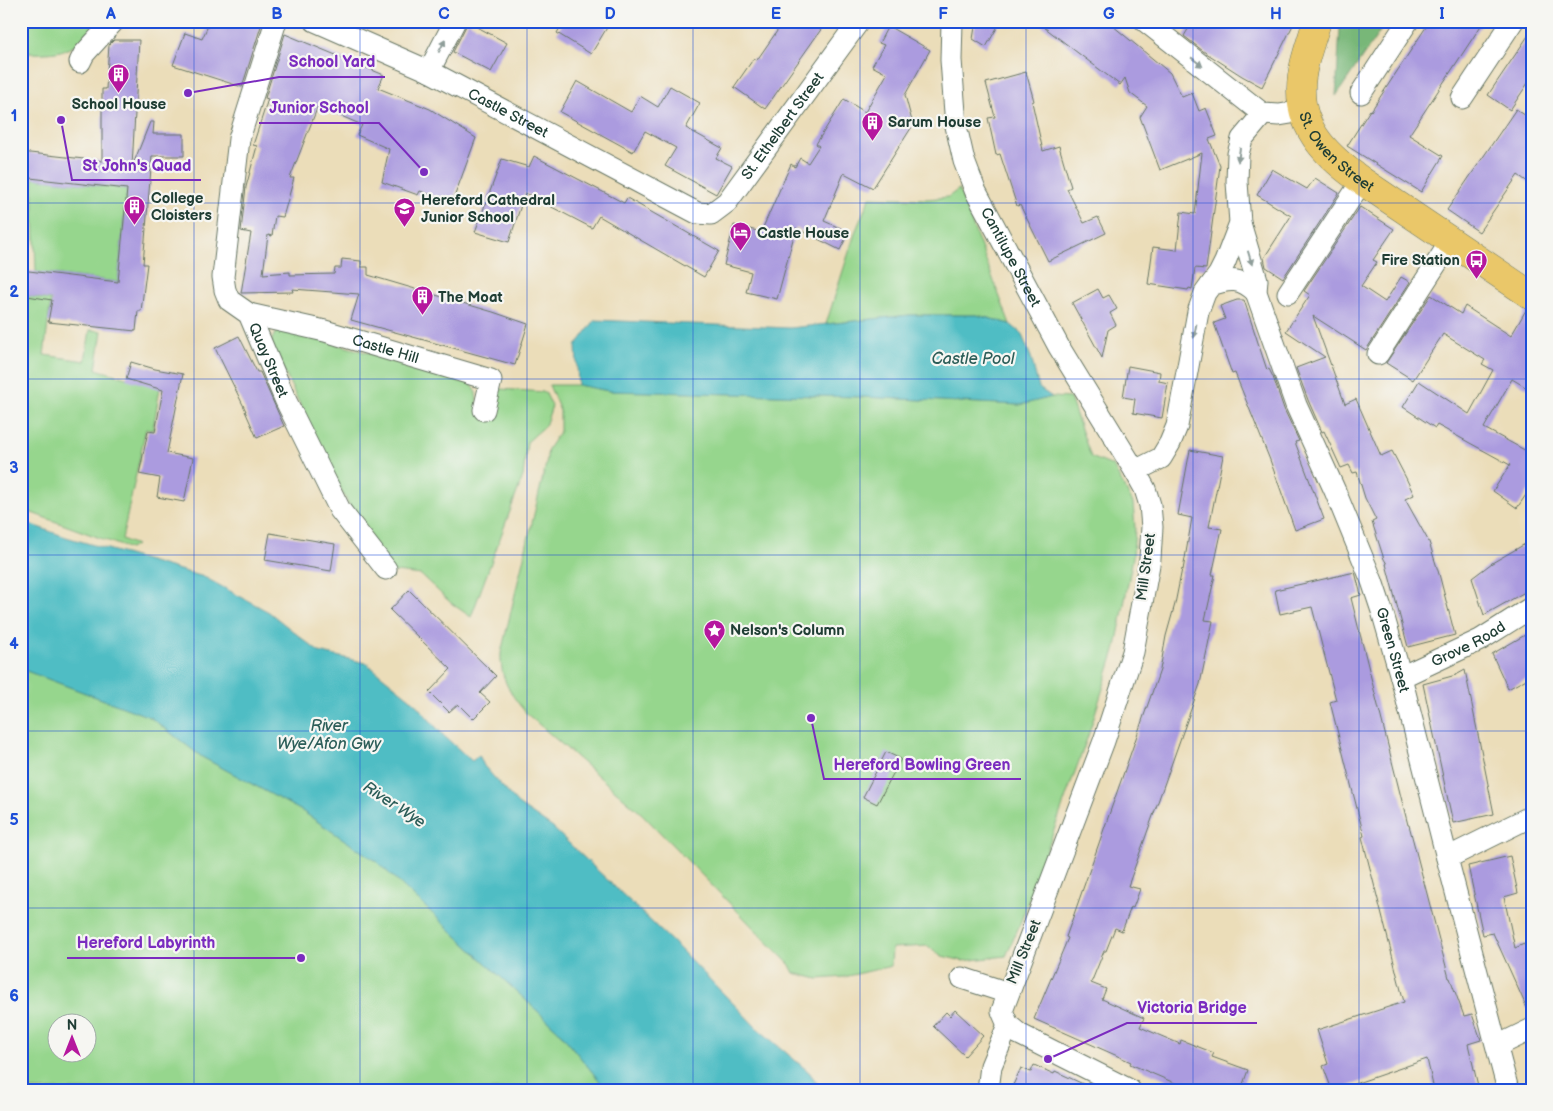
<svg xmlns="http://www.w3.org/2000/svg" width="1553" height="1111" font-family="'Balsamiq Sans',sans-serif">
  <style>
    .green { fill: #96d68d; stroke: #5a8a60; fill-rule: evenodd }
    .forest { fill: #78b778; stroke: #4c7a56 }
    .water { fill: #4fbdc4; stroke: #377d7c }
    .building { fill: #ab9bdf }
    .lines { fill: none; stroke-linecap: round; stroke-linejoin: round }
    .minor-casing { stroke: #667563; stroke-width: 23 }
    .highway-casing { stroke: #667563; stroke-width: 29 }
    .minor { stroke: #fff; stroke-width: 21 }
    .highway { stroke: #eac769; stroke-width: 28 }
    .oneway { fill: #8f9e9a }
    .grid { fill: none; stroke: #1d4ed8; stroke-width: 1; stroke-opacity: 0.55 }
    .labels { text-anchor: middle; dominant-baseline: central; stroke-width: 4.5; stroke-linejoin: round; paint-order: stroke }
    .poi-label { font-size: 15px; font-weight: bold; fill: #1f3d34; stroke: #f6f6f2; text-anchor: start }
    .street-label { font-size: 15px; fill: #1f3d34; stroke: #f6f6f2 }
    .water-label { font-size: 16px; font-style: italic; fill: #2b5d58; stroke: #f6f6f2 }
    .leader { fill: none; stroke: #7b2cbf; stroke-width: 2 }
    .callout-dot { fill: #7b2cbf; stroke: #f6f6f2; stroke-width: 2 }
    .callout-label { font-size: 16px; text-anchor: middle; font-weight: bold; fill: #7b2cbf; stroke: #f6f6f2; stroke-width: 4.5; stroke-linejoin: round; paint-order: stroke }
    .neatline { fill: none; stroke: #1d4ed8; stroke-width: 2 }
    .grid-label { font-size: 16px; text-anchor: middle; font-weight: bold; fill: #1d4ed8 }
  </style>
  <rect width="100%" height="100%" fill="#f6f6f2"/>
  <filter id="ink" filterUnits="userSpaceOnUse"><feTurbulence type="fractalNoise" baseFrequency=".02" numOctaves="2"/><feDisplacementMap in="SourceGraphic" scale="10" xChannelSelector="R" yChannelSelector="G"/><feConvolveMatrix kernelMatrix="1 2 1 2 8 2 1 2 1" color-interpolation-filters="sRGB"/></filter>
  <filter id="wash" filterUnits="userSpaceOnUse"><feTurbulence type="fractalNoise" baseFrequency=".0096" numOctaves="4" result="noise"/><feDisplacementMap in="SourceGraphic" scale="20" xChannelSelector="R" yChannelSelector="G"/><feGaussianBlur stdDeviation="1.12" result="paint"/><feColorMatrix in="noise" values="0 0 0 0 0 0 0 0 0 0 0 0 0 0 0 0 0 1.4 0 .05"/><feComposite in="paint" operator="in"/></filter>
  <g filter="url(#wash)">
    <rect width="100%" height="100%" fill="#ebddb9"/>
    <g class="green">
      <path d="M21,21H122C102,32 82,45 61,51C48,54 35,53 21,53Z"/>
      <path d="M33,178L127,189L118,282L36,272Z"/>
      <path d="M959,189L1010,324L977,315H910L826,324L856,230L870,197L927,199L948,197Z"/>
      <path d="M21,295L51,300L44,355L85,361L90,330L102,331L96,369L160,388L153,430L146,429L122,539L136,545L130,549L21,509Z"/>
      <path d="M284,330L465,379L475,388L479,411L492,416L500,389L545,392L552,406L545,426L527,442L523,476L471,617L451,603L421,575L387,571L343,494L271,344C272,336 276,331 284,330Z"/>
      <path d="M549,385H578L609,391L863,397L1020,405L1052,397L1070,398L1091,457L1113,466L1133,503L1135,528L1133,557L1116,647L1088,736L1020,924L1006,956L963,961L942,956L928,946L892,948L891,966L844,977L818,979L794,973L790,965L642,814L527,714C510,694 500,679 501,653L546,464L548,449L560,431V411Z"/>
      <path d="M21,669L150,717L202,757L302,811L377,862L558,1030L607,1090H21ZM58,1024H88V1054H58Z"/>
    </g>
    <path class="forest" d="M1341,21H1387L1336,96L1340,28Z"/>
    <g class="water">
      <path d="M910,315H977L1010,324L1021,333L1024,340L1031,357L1039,388L1052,397L1020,405L863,397L609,391L578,385L576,346L595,320L790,328Z"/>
      <path d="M21,521L66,537L204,577L269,612L319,652L366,663L411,699L444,736L472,761L479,755L484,766L518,804L553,828L680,949L757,1028L809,1072L822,1090H607L558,1030L377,862L302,811L202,757L150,717L21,669Z"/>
    </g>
    <g id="blocks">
      <g class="building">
        <path d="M210,21H250L261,26L242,87L173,65L185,33L202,39Z"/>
        <path d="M564,21H611L591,54L557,33Z"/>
        <path d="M784,21H827L765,109L734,87L754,58L757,60Z"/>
        <path d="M976,21H1001L986,47L973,39Z"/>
        <path d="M1036,21H1107L1170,73L1182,97L1192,93L1199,111L1206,108L1217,136L1209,139L1220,166L1206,269L1195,268L1192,289L1189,288L1188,290L1148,284L1153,247L1177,250L1181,212L1195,214L1202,153L1160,170L1140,117L1147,106L1130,93L1125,78L1120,85Z"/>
        <path d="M1193,21H1295L1262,87L1242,76L1203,51L1184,36Z"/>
        <path d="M1430,21H1484L1409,135L1443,156L1421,192L1347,146L1370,110L1371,111Z"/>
        <path d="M468,22L507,43L491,72L453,52Z"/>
        <path d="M888,26L930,50L905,95L913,125L873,188L844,173L824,221L849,232L840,250L796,228L777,299L746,292L751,272L724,265L734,225L761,232L791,164L795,167L800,158L808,163L819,146L816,144L844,99L865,112L887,74L872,66L884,45L879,43Z"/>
        <path d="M1532,30V77L1510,110L1488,95Z"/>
        <path d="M285,34L384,75L378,88L430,109L476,138L452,203L420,191L418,195L382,182L389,149L357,135L362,125L318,106L290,178H294L283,217L275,216L272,236L268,235L263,274L290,272V275L334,274L335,268H341L342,259L361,261V267H368V275L493,312L528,324L515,365L351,320L359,294L292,289L293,292L241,293L251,233L241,231L246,187L257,146L253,145L268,99L265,98Z"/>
        <path d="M114,40H139L132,167L150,122H154L153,134H184V156H152L143,264H147L141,311H138L136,331L48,322L52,300L21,295V270L118,282L127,189L21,177V152L102,161V89H106L109,45Z"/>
        <path d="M1026,72L1034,101L1032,102L1043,151L1059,146L1071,187L1067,189L1084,223L1098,217L1106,233L1048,261L1020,205L1017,206L1000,154L996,155L988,118L995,117L986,83Z"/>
        <path d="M577,81L631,112L640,96L658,107L670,86L700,103L686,128L722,148L716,158L732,166L716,194L665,166L676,148L645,131L633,152L560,112Z"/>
        <path d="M1516,109L1532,120V185L1518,175L1479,232L1447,210Z"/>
        <path d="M534,156L624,203L627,198L719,251L704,277L599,216L592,228L525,193L509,242L475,232L502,159L529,167Z"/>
        <path d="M1272,169L1307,189L1315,178L1339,193L1283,278L1266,267L1264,258L1291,216L1257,195Z"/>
        <path d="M1360,207L1394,229L1373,260L1377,262L1361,286L1385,302L1401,277L1410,282L1366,350L1313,316L1345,404L1356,399L1381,456L1392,451L1406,478L1414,495L1405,499L1429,542L1439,574L1455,635L1408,647L1386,564H1387L1384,559L1372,522L1376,520L1365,498L1357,472L1353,473L1349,465L1341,468L1324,431L1322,432L1308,400L1296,368L1325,357L1286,331L1310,295L1304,291Z"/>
        <path d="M1098,289L1103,298L1109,295L1117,309L1110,313L1116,325L1108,330L1102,358L1072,303Z"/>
        <path d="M1431,295L1461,314L1465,306L1511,336L1526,310L1532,311V391L1512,379L1484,428L1532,454V486L1517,508L1493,491L1510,465L1437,425L1435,428L1403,407L1419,381L1469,414L1493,370L1482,364L1485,360L1443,334L1413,380L1386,363Z"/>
        <path d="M1237,300H1244L1267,370L1269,369L1273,377L1284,409L1299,441L1295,442L1324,519L1295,530L1270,460L1235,373L1232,374L1214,323L1225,319L1220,306Z"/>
        <path d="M239,336L257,372H260L284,426L257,438L245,411H246L215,348Z"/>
        <path d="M131,362L155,369L183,374L167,453L193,458L184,502L157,497L160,478L139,474L148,431L155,432L163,390L126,379Z"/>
        <path d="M1128,366L1160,372L1159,381L1168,383L1162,418L1133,413L1135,399L1123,397Z"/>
        <path d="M1190,450L1223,456L1209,527L1222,529L1212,575H1215L1205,620L1213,621L1200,684L1128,886L1140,889L1133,908L1131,907L1122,931L1115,928L1106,951H1104L1091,983L1106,989L1102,999L1144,1018L1140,1027L1180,1044L1181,1040L1214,1053L1212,1057L1248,1070L1241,1090H1191L1130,1064L1131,1062L1034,1019L1068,938L1066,937L1160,670L1166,636L1175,604L1182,569L1183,570L1192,518L1178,515Z"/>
        <path d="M270,533L335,544L331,571L265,560Z"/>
        <path d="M1532,540V588L1484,615L1472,578L1492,563Z"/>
        <path d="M1355,572L1361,595L1351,598L1408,825H1409L1449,978H1450L1464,1016L1472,1014L1481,1040L1468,1044L1479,1090H1434L1427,1059L1337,1090H1332L1323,1066L1328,1064L1317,1030L1404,1002L1362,837L1364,836L1330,702L1336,700L1312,607L1280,614L1275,590Z"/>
        <path d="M409,590L496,676L480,693L490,702L473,719L458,704L449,712L429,692L451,669L390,610Z"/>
        <path d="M1532,631V676L1508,689L1492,654Z"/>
        <path d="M1465,670L1494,814L1453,823L1423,684L1456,675Z"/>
        <path d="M886,752L901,759L877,804L863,797Z"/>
        <path d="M1510,856L1518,893L1504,897L1515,948L1524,944L1527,951L1532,949V1017H1531L1493,933L1483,935L1468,866Z"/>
        <path d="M955,1010L983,1036L965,1056L933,1026L946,1012L950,1016Z"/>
        <path d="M1034,1065L1054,1074L1055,1071L1096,1090H1023L1013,1085L1021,1068L1031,1072Z"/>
      </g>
    </g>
  </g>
  <g filter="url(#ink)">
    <use href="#blocks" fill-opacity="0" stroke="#667563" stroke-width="1"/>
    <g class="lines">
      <defs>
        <g id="minor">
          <path id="s1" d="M276,21L239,139L223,277L225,290L229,300L249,314L285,399L340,510L386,569"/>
          <path id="s2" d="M315,21L429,71L697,213L711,214L727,202L859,21"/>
          <path id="s3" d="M952,21L951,60L956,126L964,161L975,190L1059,347L1135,471L1145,489L1150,505L1152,527L1150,559L1133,652L1104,741L1002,1011L1008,1025L1019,1034L1130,1090"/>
          <path d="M1145,21L1263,114L1279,115L1303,111"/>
          <path d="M80,62L84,54L114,21"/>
          <path d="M429,71L455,21"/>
          <path d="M1361,93L1408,21"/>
          <path d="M1462,98L1513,21"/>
          <path id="s4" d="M1240,223L1257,280L1256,292L1296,405L1335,491L1372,581L1382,611L1401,677L1447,858L1508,1090"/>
          <path d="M1211,285C1230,278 1241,278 1256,292"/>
          <path d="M1288,293L1362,181"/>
          <path id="s5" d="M249,314L325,331L491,380L484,410"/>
          <path d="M1378,354L1451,241"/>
          <path d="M1135,471L1161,458L1170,443L1177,426L1198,312L1205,293L1219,274L1225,262L1240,223L1237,182L1238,154L1242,139L1263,114"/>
          <path id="s6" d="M1401,677L1480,640L1532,607"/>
          <path d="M1447,858L1532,816"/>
          <path d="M962,978L1008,993"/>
          <path d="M1497,1046L1532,1029"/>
          <path d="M988,1090L991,1066L1008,1025"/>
        </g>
        <g id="highway">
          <path id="s7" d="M1317,21C1311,43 1301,66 1301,89C1300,132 1331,159 1362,181L1532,296"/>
        </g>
      </defs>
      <use href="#minor" class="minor-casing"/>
      <use href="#highway" class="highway-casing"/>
      <use href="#minor" class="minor"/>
      <use href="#highway" class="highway"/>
    </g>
    <defs><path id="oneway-solid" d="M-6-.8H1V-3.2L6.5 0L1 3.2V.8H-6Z" transform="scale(1.25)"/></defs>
    <g class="oneway">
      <use href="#oneway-solid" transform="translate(442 46) rotate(-62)"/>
      <use href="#oneway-solid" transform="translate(1197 62) rotate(38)"/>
      <use href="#oneway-solid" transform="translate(1239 155) rotate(98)"/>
      <use href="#oneway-solid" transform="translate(1250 258) rotate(73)"/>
      <use href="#oneway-solid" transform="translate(1195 331) rotate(101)"/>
    </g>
  </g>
  <path class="grid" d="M194,21V1090M360,21V1090M527,21V1090M693,21V1090M860,21V1090M1026,21V1090M1193,21V1090M1359,21V1090M21,203H1532M21,379H1532M21,555H1532M21,731H1532M21,908H1532"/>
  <defs>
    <symbol id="building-pin" viewBox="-11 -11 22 30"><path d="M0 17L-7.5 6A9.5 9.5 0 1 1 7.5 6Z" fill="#b5179e" stroke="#f6f6f2"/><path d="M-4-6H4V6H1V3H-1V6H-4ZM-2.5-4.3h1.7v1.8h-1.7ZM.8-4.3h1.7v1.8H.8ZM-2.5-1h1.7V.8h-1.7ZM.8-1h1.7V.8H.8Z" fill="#fff"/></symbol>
    <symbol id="school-pin" viewBox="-11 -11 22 30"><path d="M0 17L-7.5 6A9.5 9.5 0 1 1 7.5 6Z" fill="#b5179e" stroke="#f6f6f2"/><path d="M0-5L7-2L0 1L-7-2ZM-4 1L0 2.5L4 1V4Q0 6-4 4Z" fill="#fff"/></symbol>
    <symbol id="hotel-pin" viewBox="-11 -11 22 30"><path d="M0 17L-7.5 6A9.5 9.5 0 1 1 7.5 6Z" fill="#b5179e" stroke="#f6f6f2"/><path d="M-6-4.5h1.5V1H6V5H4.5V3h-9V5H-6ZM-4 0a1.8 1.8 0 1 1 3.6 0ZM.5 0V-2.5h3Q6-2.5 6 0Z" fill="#fff"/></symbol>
    <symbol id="bus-pin" viewBox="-11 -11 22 30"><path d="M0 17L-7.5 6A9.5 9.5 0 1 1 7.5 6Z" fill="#b5179e" stroke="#f6f6f2"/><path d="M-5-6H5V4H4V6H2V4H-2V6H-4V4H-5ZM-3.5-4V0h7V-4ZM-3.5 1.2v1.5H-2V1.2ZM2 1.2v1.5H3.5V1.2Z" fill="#fff"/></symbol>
    <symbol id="sight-pin" viewBox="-11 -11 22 30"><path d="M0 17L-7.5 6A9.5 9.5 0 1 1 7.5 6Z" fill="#b5179e" stroke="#f6f6f2"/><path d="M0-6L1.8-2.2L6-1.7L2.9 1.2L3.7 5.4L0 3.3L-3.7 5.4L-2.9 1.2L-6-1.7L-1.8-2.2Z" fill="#fff"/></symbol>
  </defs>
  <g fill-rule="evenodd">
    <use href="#building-pin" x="106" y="62" width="25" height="34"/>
    <use href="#building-pin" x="860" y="110" width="25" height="34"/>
    <use href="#building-pin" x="122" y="194" width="25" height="34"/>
    <use href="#school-pin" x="392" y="196" width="25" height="34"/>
    <use href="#hotel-pin" x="728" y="220" width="25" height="34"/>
    <use href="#bus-pin" x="1464" y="248" width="25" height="34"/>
    <use href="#building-pin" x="410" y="284" width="25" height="34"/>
    <use href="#sight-pin" x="702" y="618" width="25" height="34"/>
  </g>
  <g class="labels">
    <g class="poi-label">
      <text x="119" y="104" text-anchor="middle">School House</text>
      <text x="888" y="122">Sarum House</text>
      <text x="151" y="198">College<tspan x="151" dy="17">Cloisters</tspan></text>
      <text x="421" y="200">Hereford Cathedral<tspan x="421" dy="17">Junior School</tspan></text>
      <text x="757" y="233">Castle House</text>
      <text x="1460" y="260" text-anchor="end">Fire Station</text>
      <text x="438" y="297">The Moat</text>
      <text x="730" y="630">Nelson's Column</text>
    </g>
    <g class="street-label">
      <text stroke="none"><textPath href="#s2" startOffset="214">Castle Street</textPath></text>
      <text stroke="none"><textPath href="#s2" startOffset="556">St. Ethelbert Street</textPath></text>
      <text stroke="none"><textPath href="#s7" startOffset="146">St. Owen Street</textPath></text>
      <text stroke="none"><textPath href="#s3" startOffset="248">Cantilupe Street</textPath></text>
      <text stroke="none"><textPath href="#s5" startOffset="141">Castle Hill</textPath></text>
      <text stroke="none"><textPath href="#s1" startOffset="361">Quay Street</textPath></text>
      <text transform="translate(1146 567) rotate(-82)">Mill Street</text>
      <text stroke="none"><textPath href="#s6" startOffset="75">Grove Road</textPath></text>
      <text stroke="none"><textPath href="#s4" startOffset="455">Green Street</textPath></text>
      <text transform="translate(1024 952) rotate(-68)">Mill Street</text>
    </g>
    <g class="water-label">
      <text x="973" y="359">Castle Pool</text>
      <text x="329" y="726">River<tspan x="329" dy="18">Wye/Afon Gwy</tspan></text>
      <text transform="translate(394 805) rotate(33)">River Wye</text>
    </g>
  </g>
  <path class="leader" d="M188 93L279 77H385M424 172L379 123H259M61 120L72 180H201M811 718L824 779H1021M301 958L225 958H67M1048 1059L1127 1023H1257"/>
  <g class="callout-dot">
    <circle cx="188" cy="93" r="5"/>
    <circle cx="424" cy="172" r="5"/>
    <circle cx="61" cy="120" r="5"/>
    <circle cx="811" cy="718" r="5"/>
    <circle cx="301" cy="958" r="5"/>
    <circle cx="1048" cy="1059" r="5"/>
  </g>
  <g class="callout-label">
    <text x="332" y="67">School Yard</text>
    <text x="319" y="113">Junior School</text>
    <text x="137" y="171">St John's Quad</text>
    <text x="922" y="770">Hereford Bowling Green</text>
    <text x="146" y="948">Hereford Labyrinth</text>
    <text x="1192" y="1013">Victoria Bridge</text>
  </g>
  <rect width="1553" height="1111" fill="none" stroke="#f6f6f2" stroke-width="55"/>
  <g transform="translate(72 1038)"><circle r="24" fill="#f6f6f2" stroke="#a0aca6"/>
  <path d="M0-4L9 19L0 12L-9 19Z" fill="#b5179e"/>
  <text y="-8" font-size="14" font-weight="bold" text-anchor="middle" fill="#1f3d34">N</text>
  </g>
  <rect x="28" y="28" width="1498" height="1056" class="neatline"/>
  <g class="grid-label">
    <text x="111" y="19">A</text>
    <text x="277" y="19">B</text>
    <text x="444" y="19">C</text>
    <text x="610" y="19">D</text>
    <text x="776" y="19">E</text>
    <text x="943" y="19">F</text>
    <text x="1109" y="19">G</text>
    <text x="1276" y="19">H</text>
    <text x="1442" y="19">I</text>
    <text x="14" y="121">1</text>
    <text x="14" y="297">2</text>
    <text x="14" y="473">3</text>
    <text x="14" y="649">4</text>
    <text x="14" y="825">5</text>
    <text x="14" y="1001">6</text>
  </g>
</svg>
